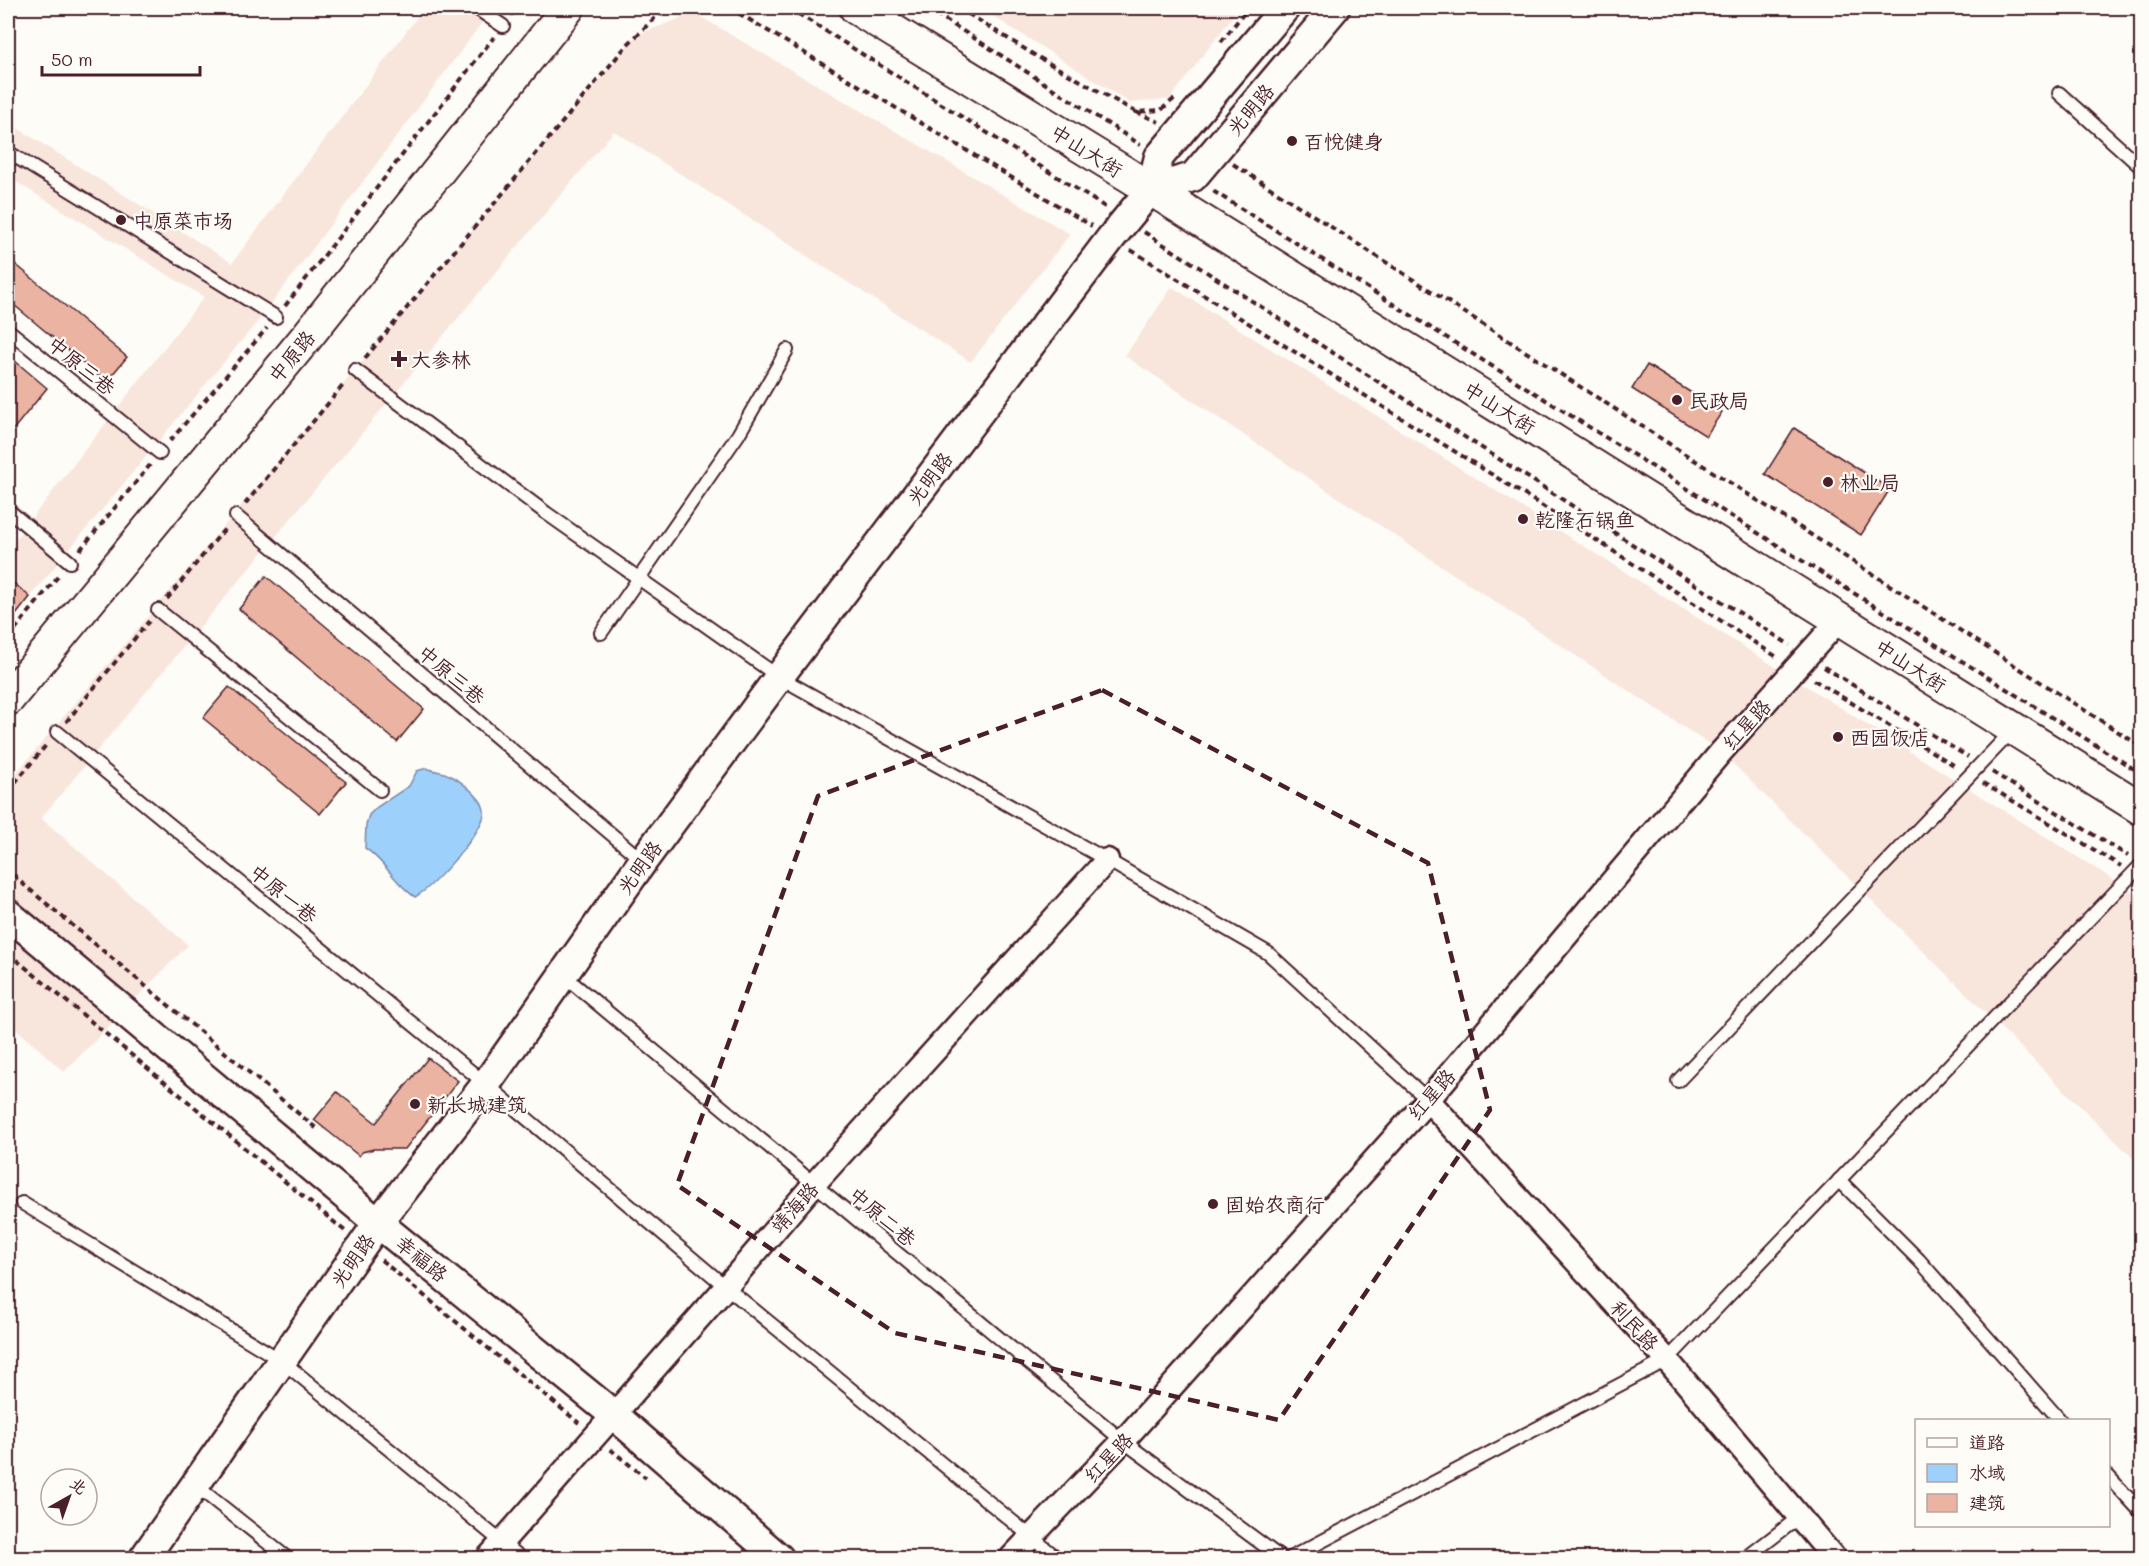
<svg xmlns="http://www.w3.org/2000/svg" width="2149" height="1566" font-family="Mali,'LXGW WenKai TC',sans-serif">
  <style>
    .built { fill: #f8e6dd }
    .water { fill: #9dd0fa; stroke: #7c89a7; stroke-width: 1.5 }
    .building { fill: #ebb3a1; stroke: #4a1f2b; stroke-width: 1.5 }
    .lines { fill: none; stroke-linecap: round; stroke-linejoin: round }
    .service-casing { stroke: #4a1f2b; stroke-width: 16 }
    .minor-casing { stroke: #4a1f2b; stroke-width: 27 }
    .tertiary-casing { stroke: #4a1f2b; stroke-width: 33 }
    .secondary-casing { stroke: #4a1f2b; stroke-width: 36 }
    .path { stroke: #4a1f2b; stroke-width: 4; stroke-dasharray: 6 4.5; stroke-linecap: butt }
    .service { stroke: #fdfcf7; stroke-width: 12 }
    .minor { stroke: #fdfcf7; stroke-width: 22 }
    .tertiary { stroke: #fdfcf7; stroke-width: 28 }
    .secondary { stroke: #fdfcf7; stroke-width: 32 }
    .marked { fill: none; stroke: #4a1f2b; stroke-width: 4.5; stroke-dasharray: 12 8; stroke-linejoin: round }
    .poi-dot { fill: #4a1f2b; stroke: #fdfcf7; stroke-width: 2 }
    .labels { text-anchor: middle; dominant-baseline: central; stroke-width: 4.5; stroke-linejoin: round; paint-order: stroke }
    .street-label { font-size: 20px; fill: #4a1f2b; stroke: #fdfcf7 }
    .poi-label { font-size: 20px; fill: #4a1f2b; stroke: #fdfcf7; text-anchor: start }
  </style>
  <rect width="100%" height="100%" fill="#fdfcf7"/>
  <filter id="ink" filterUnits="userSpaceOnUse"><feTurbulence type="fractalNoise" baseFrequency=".0167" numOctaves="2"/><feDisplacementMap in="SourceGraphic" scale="12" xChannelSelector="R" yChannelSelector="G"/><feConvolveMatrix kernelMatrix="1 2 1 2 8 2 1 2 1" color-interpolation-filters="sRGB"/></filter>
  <g filter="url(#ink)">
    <g class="built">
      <path d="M424,8H493L266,311L30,597L8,578V549L204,297L8,177V122L232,263Z"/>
      <path d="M980,8H1239L1170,99L1130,103Z"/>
      <path d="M694,13L1070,234L971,362L614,131L41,818L188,945L64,1072L8,1021V783L637,35Z"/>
      <path d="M1172,287L2141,897V1166L1721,752L1125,356Z"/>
    </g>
    <path class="water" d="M427,768C434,772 443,771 449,775C460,780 474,792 481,802C483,805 485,812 484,815C480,835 432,888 415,897C395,884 385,861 365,848L366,825L369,815L377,807L409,786L417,771Z"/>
    <g class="building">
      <path d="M8,258L127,357L106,382L8,300Z"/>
      <path d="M8,355L47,388L8,436Z"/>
      <path d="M1647,365L1722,412L1706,436L1632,389Z"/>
      <path d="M1794,428L1890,489L1861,535L1765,474Z"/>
      <path d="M266,576L424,709L397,742L239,609Z"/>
      <path d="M8,578L30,597L8,625Z"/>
      <path d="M229,687L346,782L320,814L203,718Z"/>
      <path d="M428,1058L458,1081L405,1149H374L362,1152L359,1156L314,1120L337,1092L376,1123Z"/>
    </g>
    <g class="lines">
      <defs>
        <g id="service">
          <path d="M476,8L503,26"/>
          <path d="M2059,93L2142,168"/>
          <path d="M8,152L276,317"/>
          <path d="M8,330L160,453"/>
          <path d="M355,370L546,513L779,677L1107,860L1268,953L1428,1100"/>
          <path d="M8,510L70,562"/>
          <path d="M236,516L643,861"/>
          <path d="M158,610L380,790"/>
          <path d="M601,633L738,435L787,350"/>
          <path d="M57,732L486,1084L726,1287L1057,1558"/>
          <path d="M563,975L1123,1441L1281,1558"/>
          <path d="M1678,1081L2013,730"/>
          <path d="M1839,1180L1919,1260L2060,1420"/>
          <path d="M22,1203L282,1361L521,1558"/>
          <path d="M2108,1476L2142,1513"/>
          <path d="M195,1485L287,1558"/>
          <path d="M1290,1558L1667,1360L2142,864"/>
          <path d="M1746,1558L1798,1518"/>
        </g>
        <g id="minor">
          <path d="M1428,1100L1667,1360L1834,1558"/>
          <path d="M488,1558L726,1287L814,1184L1107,860"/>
          <path d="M1011,1558L1123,1441L1428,1100L1721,752L1840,619"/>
        </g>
        <g id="tertiary">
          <path d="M1151,189L1193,177L1335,8"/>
          <path d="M8,914L378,1223L614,1415L779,1558"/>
          <path d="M144,1558L378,1223L486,1084L643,861L779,677L1111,238L1151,189L1159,157L1285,8"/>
        </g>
        <g id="secondary">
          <path d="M856,8L1151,189L2142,809"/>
          <path d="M8,699L305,339L568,8"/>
        </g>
      </defs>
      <use href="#service" class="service-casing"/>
      <use href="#minor" class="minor-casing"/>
      <use href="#tertiary" class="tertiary-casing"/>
      <use href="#secondary" class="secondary-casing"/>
      <g class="path">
        <path d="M730,8L1092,226"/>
        <path d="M789,8L1105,207"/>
        <path d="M927,8L1141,145"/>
        <path d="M959,8L1036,56L1136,112L1161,110L1174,99"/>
        <path d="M511,15L517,8"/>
        <path d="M1221,42L1248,8"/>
        <path d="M1136,112L1159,122"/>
        <path d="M1233,164L2142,747"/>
        <path d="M1213,191L2142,774"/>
        <path d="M1144,232L1790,645"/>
        <path d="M1131,250L1573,525L1777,657"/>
        <path d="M285,306L494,37"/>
        <path d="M365,358L627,45L665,8"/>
        <path d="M170,441L267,328"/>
        <path d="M245,504L345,383"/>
        <path d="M80,550L150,465"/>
        <path d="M167,599L227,526"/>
        <path d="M8,638L60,574"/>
        <path d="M1824,667L1968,757"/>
        <path d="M1814,680L1957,767"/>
        <path d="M66,722L149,621"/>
        <path d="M1992,772L2128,856"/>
        <path d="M1983,783L2121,866"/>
        <path d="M8,791L47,744"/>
        <path d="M8,866L17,879L317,1129"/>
        <path d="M8,953L345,1231"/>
        <path d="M381,1260L579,1423"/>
        <path d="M610,1449L646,1478"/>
      </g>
      <use href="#service" class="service"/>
      <use href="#minor" class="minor"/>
      <use href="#tertiary" class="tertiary"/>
      <use href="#secondary" class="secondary"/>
    </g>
  </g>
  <path class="marked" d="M1102,690L1428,863L1490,1110L1279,1420L895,1333L677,1185L818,796Z"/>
  <g class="poi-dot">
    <circle cx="1292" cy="141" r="6"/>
    <circle cx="121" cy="220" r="6"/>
    <path d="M396 350h6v6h6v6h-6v6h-6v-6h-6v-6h6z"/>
    <circle cx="1677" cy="400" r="6"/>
    <circle cx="1828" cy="482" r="6"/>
    <circle cx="1523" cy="519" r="6"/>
    <circle cx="1838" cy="737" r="6"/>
    <circle cx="415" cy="1104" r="6"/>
    <circle cx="1213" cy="1204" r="6"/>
  </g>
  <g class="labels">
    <g class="street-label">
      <text transform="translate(1250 109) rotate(-50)">光明路</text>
      <text transform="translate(1087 150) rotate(32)">中山大街</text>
      <text transform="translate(291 356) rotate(-51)">中原路</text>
      <text transform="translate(82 365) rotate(39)">中原三巷</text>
      <text transform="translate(1500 407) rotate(32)">中山大街</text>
      <text transform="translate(929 478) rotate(-53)">光明路</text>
      <text transform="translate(1911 665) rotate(33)">中山大街</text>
      <text transform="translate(452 674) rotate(40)">中原三巷</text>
      <text transform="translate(1746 724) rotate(-48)">红星路</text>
      <text transform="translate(639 867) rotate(-54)">光明路</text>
      <text transform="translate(284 893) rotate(39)">中原一巷</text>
      <text transform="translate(1431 1094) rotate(-49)">红星路</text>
      <text transform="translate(794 1207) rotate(-49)">靖海路</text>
      <text transform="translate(883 1216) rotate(40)">中原二巷</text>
      <text transform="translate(422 1258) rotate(39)">幸福路</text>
      <text transform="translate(352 1260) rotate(-55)">光明路</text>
      <text transform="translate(1635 1325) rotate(47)">利民路</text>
      <text transform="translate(1108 1457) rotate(-46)">红星路</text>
    </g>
    <g class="poi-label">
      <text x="1304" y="141">百悦健身</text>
      <text x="133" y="220">中原菜市场</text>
      <text x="411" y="359">大参林</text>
      <text x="1689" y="400">民政局</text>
      <text x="1840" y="482">林业局</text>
      <text x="1535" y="519">乾隆石锅鱼</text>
      <text x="1850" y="737">西园饭店</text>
      <text x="427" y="1104">新长城建筑</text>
      <text x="1225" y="1204">固始农商行</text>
    </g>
  </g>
  <rect width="2149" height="1566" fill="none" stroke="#fdfcf7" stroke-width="30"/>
  <rect x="15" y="15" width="2119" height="1536" fill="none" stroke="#4a1f2b" stroke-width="2" filter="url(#ink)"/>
  <rect x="1915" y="1419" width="195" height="108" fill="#fdfcf7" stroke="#b5a4a5" stroke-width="1.5"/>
  <rect x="1927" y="1438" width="30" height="9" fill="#fdfcf7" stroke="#b5a4a5" stroke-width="1.5"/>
  <text x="1969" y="1449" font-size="18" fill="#4a1f2b">道路</text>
  <rect x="1927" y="1464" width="30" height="18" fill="#9dd0fa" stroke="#b5a4a5" stroke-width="1.5"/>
  <text x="1969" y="1479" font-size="18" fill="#4a1f2b">水域</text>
  <rect x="1927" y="1494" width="30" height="18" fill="#ebb3a1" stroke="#b5a4a5" stroke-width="1.5"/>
  <text x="1969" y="1509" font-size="18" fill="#4a1f2b">建筑</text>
  <g transform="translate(69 1497) rotate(40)"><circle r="28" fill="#fdfcf7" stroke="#b5a4a5" stroke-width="1.5"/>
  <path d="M0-4.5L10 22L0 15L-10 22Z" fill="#4a1f2b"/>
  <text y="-9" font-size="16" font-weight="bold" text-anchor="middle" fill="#4a1f2b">北</text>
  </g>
  <path d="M42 66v9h158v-9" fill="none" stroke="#4a1f2b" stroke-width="3"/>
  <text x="51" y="66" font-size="18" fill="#4a1f2b" stroke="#fdfcf7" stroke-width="4.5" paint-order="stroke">50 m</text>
</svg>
